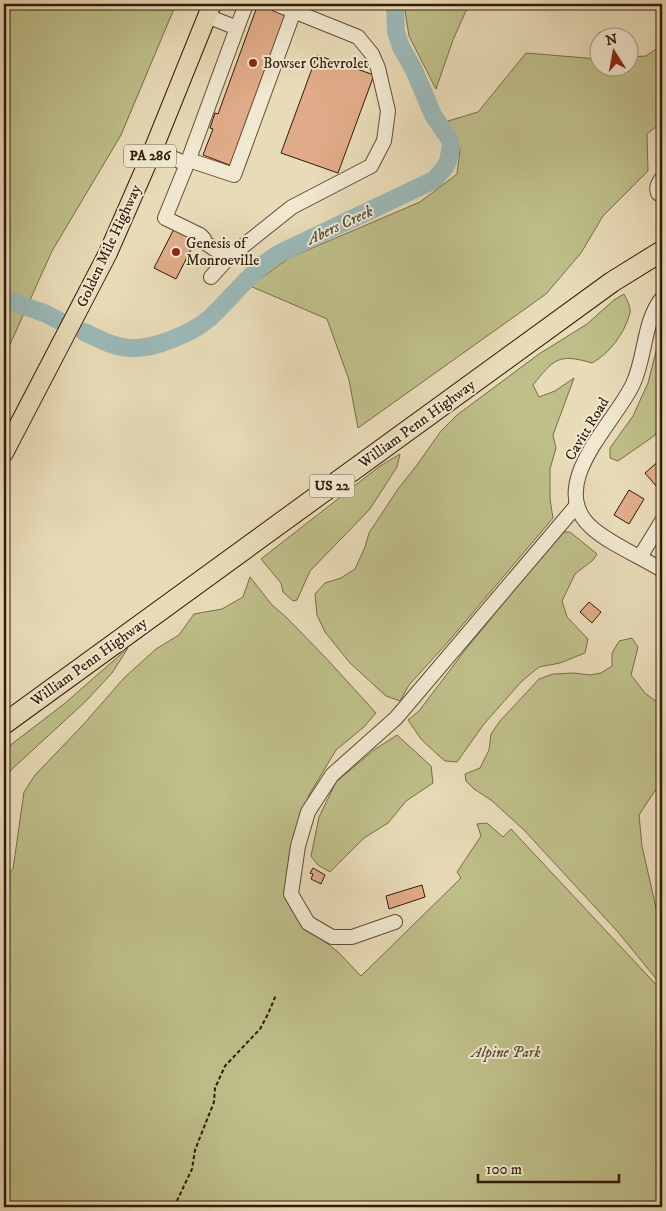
<svg xmlns="http://www.w3.org/2000/svg" width="666" height="1211" font-family="'IM FELL DW Pica',serif">
  <style>
    .green { fill: #bebe89; stroke: #786c48 }
    .lines { fill: none; stroke-linecap: round; stroke-linejoin: round }
    .river { stroke: #9bb9b8; stroke-width: 18 }
    .building { fill: #e0ab88; stroke: #331b08 }
    .minor-casing { stroke: #604b34; stroke-width: 16 }
    .major-casing { stroke: #331b08; stroke-width: 20 }
    .highway-casing { stroke: #331b08; stroke-width: 22 }
    .path { stroke: #331b08; stroke-width: 2; stroke-dasharray: 4 2.5; stroke-linecap: butt }
    .minor { stroke: #f0e8d0; stroke-width: 14 }
    .major { stroke: #e8dbb7; stroke-width: 18 }
    .highway { stroke: #e8dbb7; stroke-width: 20 }
    .poi-dot { fill: #8f2418; stroke: #f0e8d0; stroke-width: 2 }
    .labels { text-anchor: middle; dominant-baseline: central; stroke-width: 4; stroke-linejoin: round; paint-order: stroke }
    .shield { fill: #f0e8d0; stroke: #6c5844; stroke-width: 1 }
    .shield-label { font-size: 14px; font-weight: bold; fill: #331b08 }
    .poi-label { font-size: 15px; fill: #331b08; stroke: #f0e8d0; text-anchor: start }
    .street-label { font-size: 15px; fill: #331b08; stroke: #f0e8d0 }
    .park-label { font-size: 15px; font-style: italic; fill: #5d4c2f; stroke: #f0e8d0 }
    .water-label { font-size: 16px; font-style: italic; fill: #524a3d; stroke: #f0e8d0 }
  </style>
  <rect width="100%" height="100%" fill="#e8dbb7"/>
  <filter id="stains"><feTurbulence type="fractalNoise" baseFrequency=".004" numOctaves="4"/><feColorMatrix values="0 0 0 0 .2 0 0 0 0 .09 0 0 0 0 .02 0 0 0 .5 -.17"/></filter>
  <radialGradient id="worn" r=".72"><stop offset=".6" stop-color="#630" stop-opacity="0"/><stop offset="1" stop-color="#630" stop-opacity=".3"/></radialGradient>
  <g class="green">
    <path d="M4,4H176L121,135L52,251L4,358Z"/>
    <path d="M404,4H469L453,40L436,89L409,36Z"/>
    <path d="M662,45V122L647,134L648,171L603,216L581,253L546,294L358,428L349,380L327,319L250,286L289,258L420,202L457,174L460,150L448,121L478,112L526,53L598,59V68H628L629,57L646,56Z"/>
    <path d="M624,294C627,300 631,307 630,313C625,333 609,354 592,363C558,353 554,359 533,385L539,397L555,391L574,378L553,435L556,448L550,469V499L553,518L448,642L409,685L400,701L386,696L350,663L325,632L317,615L315,594L325,583L341,578L355,569L365,547L369,533L398,489L417,465L441,431L457,415L539,354L587,324L614,300Z"/>
    <path d="M662,328V424L654,436L618,461L610,458V448L633,416L648,383Z"/>
    <path d="M400,454L397,467L370,509L310,571L297,600L293,601L283,592L281,583L261,559L380,466Z"/>
    <path d="M564,532H570L597,554L593,560L575,574L562,601L567,617L588,639L585,653L560,663L539,667L522,681L484,724L457,762L445,761L438,755L421,739L408,720L419,711L466,649L524,578Z"/>
    <path d="M250,577L272,605L286,617L325,657L376,713L364,727L336,750L309,795L290,861L286,900L300,922L338,952L361,976L461,878L457,872L481,836L477,824L487,823L503,837L511,829L662,991V1207H4V880L13,869L24,792L35,775L82,726L124,678L156,649L179,635L194,614L222,609L243,597Z"/>
    <path d="M632,638L638,647L631,675L645,693L662,706V785L654,792L639,815L642,846L662,934V986L618,932L524,830L491,800L474,789L466,781L465,774L480,768L489,750L491,734L500,721L539,679L553,674L574,673L590,675L601,673L612,666V653L619,641Z"/>
    <path d="M128,648L112,673L86,701L11,770L4,781V750L64,704Z"/>
    <path d="M397,735L431,766L433,783L406,801L388,823L364,838L330,872L318,865L311,856L319,817L336,782L374,750Z"/>
  </g>
  <g class="lines">
    <g class="river">
      <path d="M4,299L44,313L60,321"/>
      <path d="M84,332C99,339 113,347 130,348C153,350 195,332 211,317C235,294 250,272 278,254L434,180L445,167L448,161L451,147L450,140L433,115L414,70L401,47L396,32L395,4"/>
    </g>
  </g>
  <g class="building">
    <path d="M258,4H262L287,12L232,166L203,155L213,129L210,128L215,113L218,114Z"/>
    <path d="M317,55L374,75L338,173L281,153Z"/>
    <path d="M176,225L198,236L176,279L154,268Z"/>
    <path d="M662,450V483L657,487L645,473L661,459L657,454Z"/>
    <path d="M629,490L644,499L629,524L614,515Z"/>
    <path d="M589,602L601,612L592,623L580,612Z"/>
    <path d="M313,868L325,875L321,884L311,879L313,874L310,873Z"/>
    <path d="M422,885L425,897L389,909L386,896Z"/>
  </g>
  <g class="lines">
    <defs>
      <g id="minor">
        <path d="M207,16L237,28L246,4"/>
        <path d="M153,150L187,164L165,218L200,235L204,239V242L228,258L292,207L371,166L384,141L388,111L378,68L372,54L358,37L276,4"/>
        <path d="M189,160L234,175L294,11"/>
        <path d="M187,164L237,28"/>
        <path d="M662,178C658,184 656,187 658,193L662,196"/>
        <path d="M211,277L228,258"/>
        <path d="M662,298C643,322 646,356 633,384C615,423 545,485 591,527C608,543 641,557 662,570"/>
        <path d="M640,557L662,521"/>
        <path d="M395,922L352,937H332L308,923L291,894L298,846L308,812L332,775L396,718L577,505"/>
      </g>
      <path id="major" d="M4,453L108,253L153,150L212,4"/>
      <path id="highway" d="M4,724L612,282L662,251"/>
    </defs>
    <use href="#minor" class="minor-casing"/>
    <use href="#major" class="major-casing"/>
    <use href="#highway" class="highway-casing"/>
    <path class="path" d="M174,1207L192,1169L195,1150L214,1102L215,1088L225,1066L260,1029L268,1014L276,995"/>
    <use href="#minor" class="minor"/>
    <use href="#major" class="major"/>
    <use href="#highway" class="highway"/>
  </g>
  <g class="poi-dot">
    <circle cx="253" cy="63" r="5"/>
    <circle cx="176" cy="252" r="5"/>
  </g>
  <g class="labels">
    <g class="shield">
      <rect x="124" y="144.5" width="52" height="23" rx="4"/>
      <rect x="309.5" y="474.5" width="45" height="23" rx="4"/>
    </g>
    <g class="shield-label">
      <text x="150" y="156">PA 286</text>
      <text x="332" y="486">US 22</text>
    </g>
    <g class="poi-label">
      <text x="263" y="63">Bowser Chevrolet</text>
      <text x="186" y="243">Genesis of<tspan x="186" dy="17">Monroeville</tspan></text>
    </g>
    <g class="street-label">
      <text transform="translate(109 246) rotate(-65)">Golden Mile Highway</text>
      <text transform="translate(417 424) rotate(-36)">William Penn Highway</text>
      <text transform="translate(587 429) rotate(-59)">Cavitt Road</text>
      <text transform="translate(89 662) rotate(-36)">William Penn Highway</text>
    </g>
    <g class="park-label">
      <text x="506" y="1052">Alpine Park</text>
    </g>
    <g class="water-label">
      <text transform="translate(340 225) rotate(-25)">Abers Creek</text>
    </g>
  </g>
  <rect width="666" height="1211" fill="none" stroke="#e8dbb7" stroke-width="20"/>
  <rect x="5" y="5" width="656" height="1201" fill="none" stroke="#331b08" stroke-width="2.5"/>
  <rect x="10" y="10" width="646" height="1191" fill="none" stroke="#331b08"/>
  <g transform="translate(614 52) rotate(349)"><circle r="24" fill="#f0e8d0" stroke="#a49680"/>
  <path d="M0-4L9 19L0 12L-9 19Z" fill="#8f2418"/>
  <text y="-8" font-size="14" font-weight="bold" text-anchor="middle" fill="#331b08">N</text>
  </g>
  <path d="M478 1174v8h141v-8" fill="none" stroke="#331b08" stroke-width="2.5"/>
  <text x="486" y="1174" font-size="15" fill="#331b08" stroke="#f0e8d0" stroke-width="4" paint-order="stroke">100 m</text>
  <rect width="100%" height="100%" filter="url(#stains)"/>
  <rect width="100%" height="100%" fill="url(#worn)"/>
</svg>
